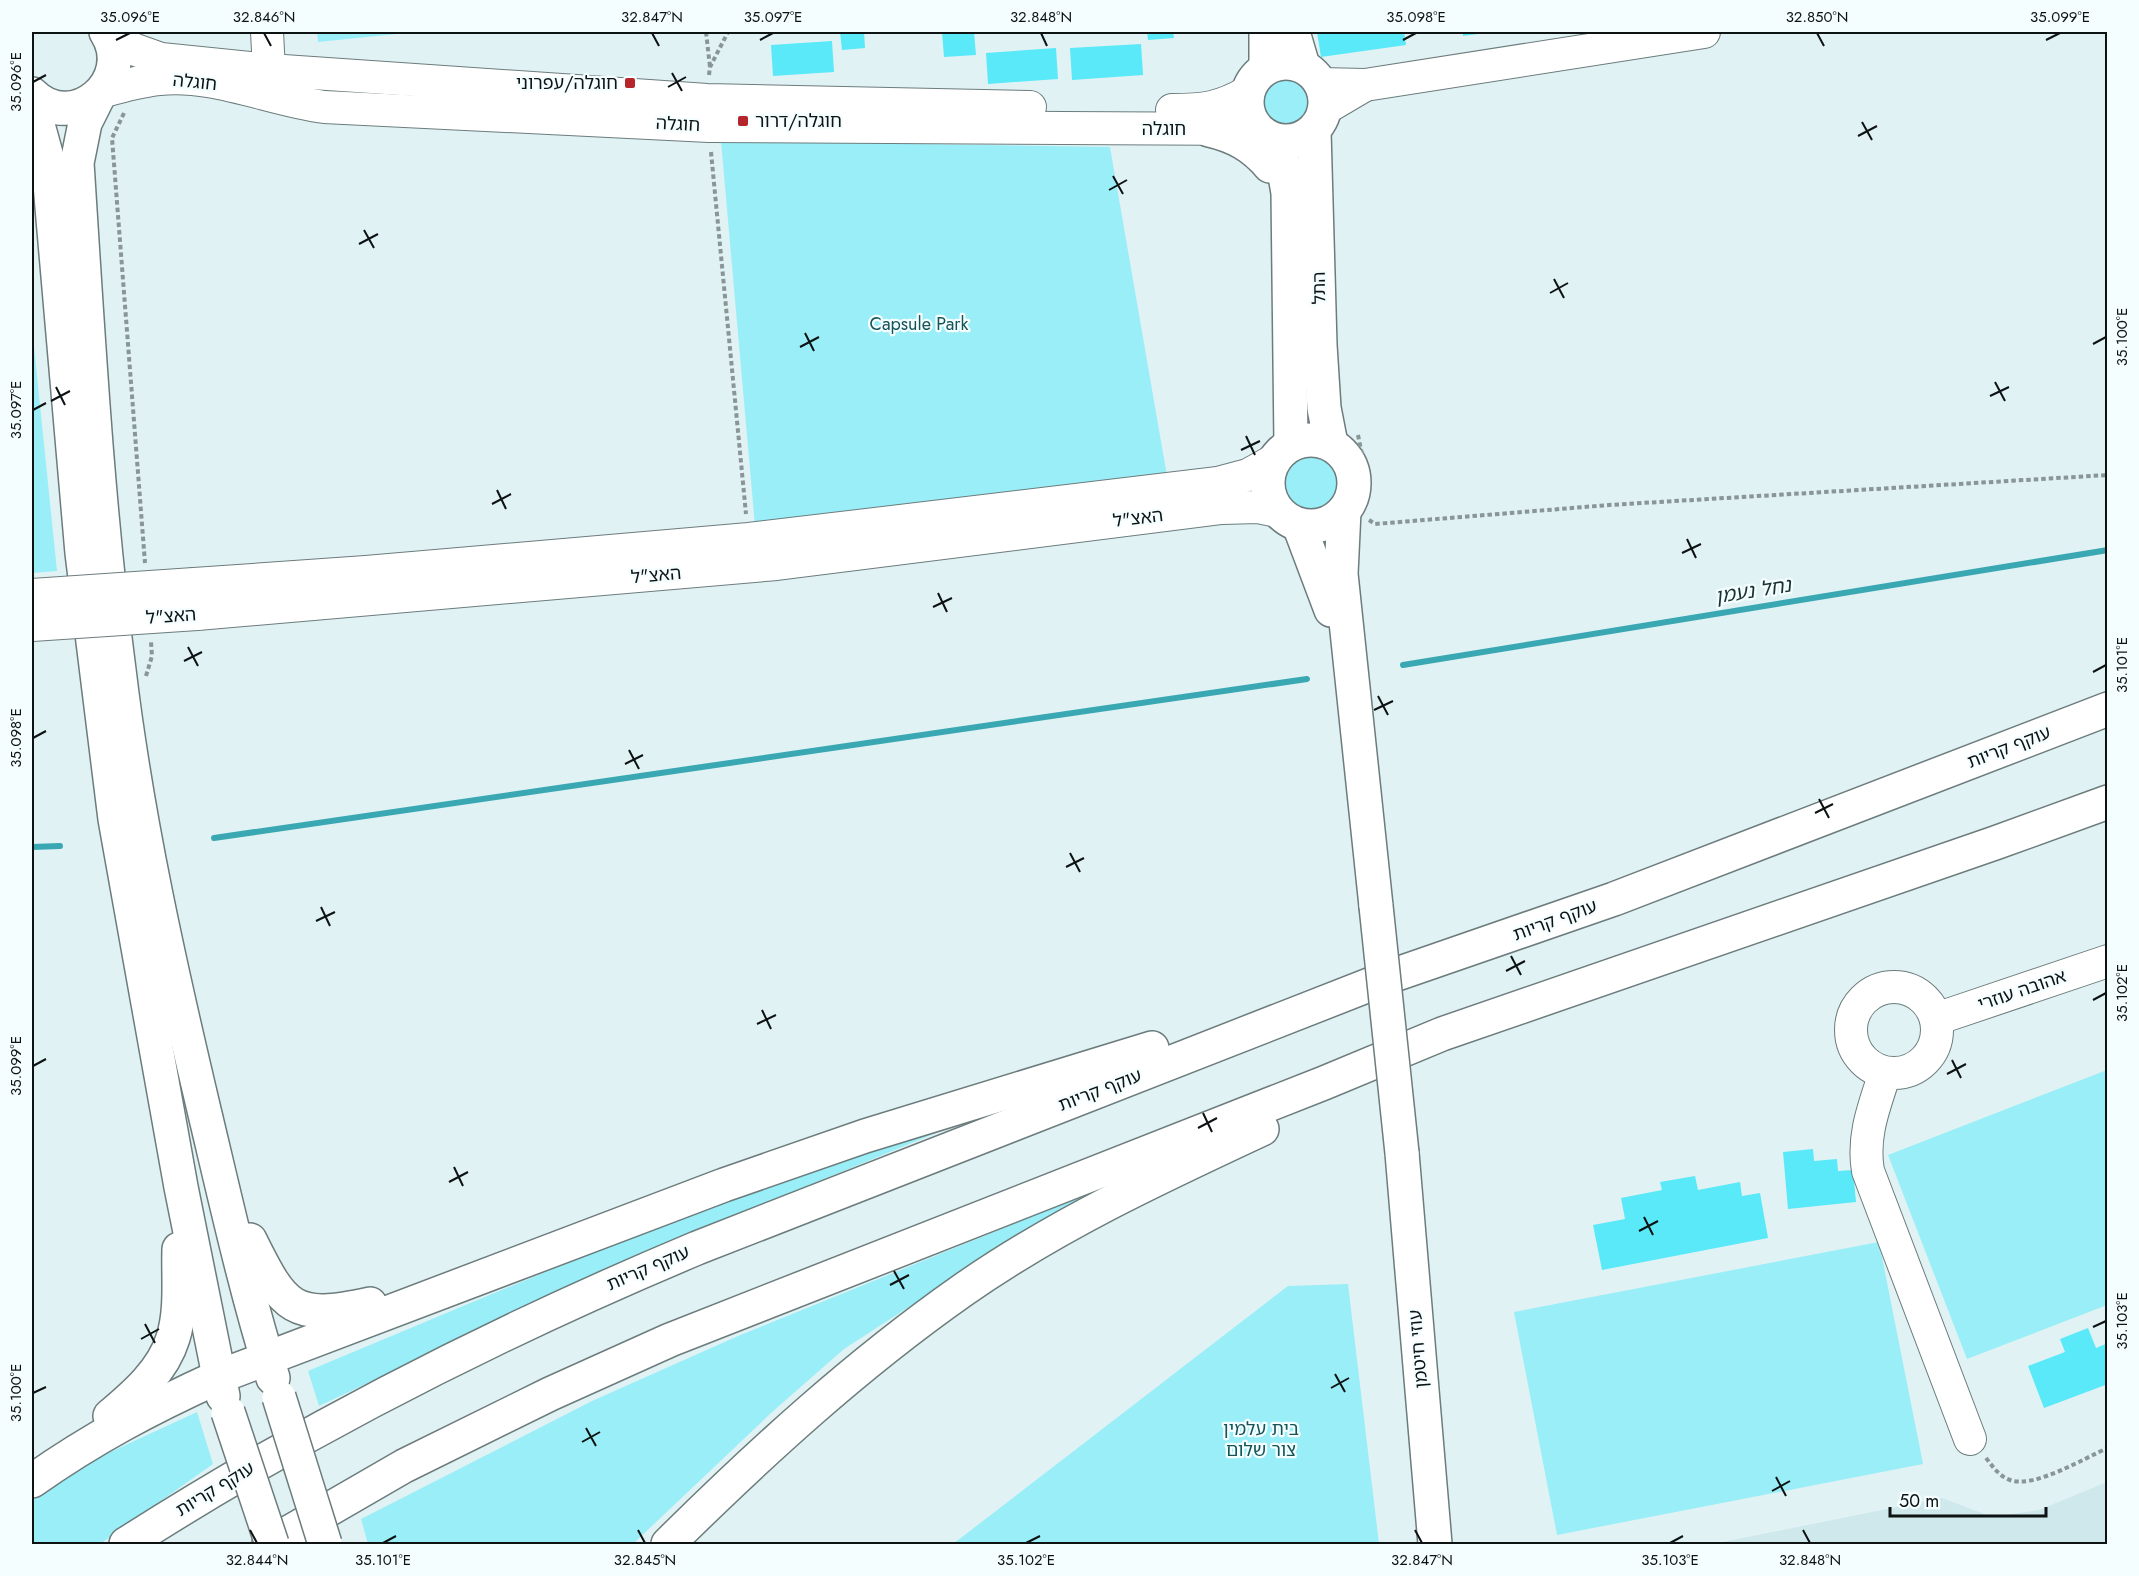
<svg xmlns="http://www.w3.org/2000/svg" width="2139" height="1576" font-family="Jost,'Noto Sans Hebrew',sans-serif">
  <style>
    .built { fill: #cee8eb }
    .green { fill: #9aeef7 }
    .lines { fill: none; stroke-linecap: round; stroke-linejoin: round }
    .stream { stroke: #3aa8b3; stroke-width: 6 }
    .building { fill: #59e9f8 }
    .minor-casing { stroke: #6c7c7d; stroke-width: 34 }
    .major-casing { stroke: #6c7c7d; stroke-width: 36 }
    .highway-casing { stroke: #6c7c7d; stroke-width: 36 }
    .path { stroke: #899596; stroke-width: 4; stroke-dasharray: 4.5 3; stroke-linecap: butt }
    .minor { stroke: #fff; stroke-width: 32 }
    .major { stroke: #fff; stroke-width: 33 }
    .highway { stroke: #fff; stroke-width: 33 }
    .minor-bridge-casing { stroke: #6c7c7d; stroke-width: 34; stroke-linecap: butt }
    .major-bridge-casing { stroke: #6c7c7d; stroke-width: 36; stroke-linecap: butt }
    .highway-bridge-casing { stroke: #6c7c7d; stroke-width: 36; stroke-linecap: butt }
    .minor-bridge { stroke: #fff; stroke-width: 32 }
    .major-bridge { stroke: #fff; stroke-width: 33 }
    .highway-bridge { stroke: #fff; stroke-width: 33 }
    .ticks { fill: none; stroke: #0d1213; stroke-width: 2 }
    .poi-dot { fill: #b6252c; stroke: #f4feff; stroke-width: 2 }
    .labels { text-anchor: middle; dominant-baseline: central; stroke-width: 4.5; stroke-linejoin: round; paint-order: stroke }
    .street-label { font-size: 18px; fill: #0d1213; stroke: #f4feff }
    .poi-label { font-size: 18px; fill: #0d1213; stroke: #f4feff; text-anchor: end }
    .park-label { font-size: 18px; fill: #145358; stroke: #f4feff }
    .water-label { font-size: 20px; font-style: italic; fill: #183033; stroke: #f4feff }
    .neatline { fill: none; stroke: #0d1213; stroke-width: 2 }
    .ticks-label { font-size: 15px; text-anchor: middle; fill: #0d1213 }
  </style>
  <rect width="100%" height="100%" fill="#e1f2f4"/>
  <path class="built" d="M2107,1482V1544H1713L1942,1498L1992,1517L2039,1510Z"/>
  <g class="green">
    <path d="M136,32H227L136,34Z"/>
    <path d="M317,32H416L318,42Z"/>
    <circle cx="1286" cy="102" r="27"/>
    <path d="M721,141L1110,147L1167,476L755,526Z"/>
    <path d="M32,327L57,571L32,573Z"/>
    <circle cx="1311" cy="484" r="31"/>
    <path d="M2107,1070V1305L1967,1359L1888,1155Z"/>
    <path d="M958,1124L641,1254L319,1406L308,1371C522,1282 735,1188 958,1124Z"/>
    <path d="M1122,1180L1006,1244L844,1349L771,1413L633,1544H368L361,1519L592,1401L738,1336Z"/>
    <path d="M1879,1242L1923,1464L1557,1535L1514,1312Z"/>
    <path d="M1348,1284L1379,1544H953L1288,1286Z"/>
    <path d="M197,1412L213,1464L100,1544H32V1501L80,1466Z"/>
  </g>
  <g class="lines">
    <g class="stream">
      <path d="M1403,665L2108,550"/>
      <path d="M214,838L1307,679"/>
      <path d="M32,847L60,846"/>
    </g>
  </g>
  <g class="building">
    <path d="M840,32H864L865,48L842,50Z"/>
    <path d="M942,32H974L976,55L944,57Z"/>
    <path d="M1147,32H1173L1174,38L1148,40Z"/>
    <path d="M1317,32H1404L1406,45L1321,57Z"/>
    <path d="M1463,32H1485V33L1463,36Z"/>
    <path d="M832,41L834,72L773,76L771,45Z"/>
    <path d="M1141,44L1143,75L1072,80L1070,48Z"/>
    <path d="M1056,48L1058,79L988,84L986,53Z"/>
    <path d="M1813,1149L1814,1161L1837,1159L1838,1171L1853,1170L1856,1202L1788,1209L1783,1152Z"/>
    <path d="M1695,1176L1698,1190L1740,1182L1742,1196L1760,1193L1768,1238L1602,1270L1593,1225L1625,1219L1621,1198L1662,1190L1660,1182Z"/>
    <path d="M2088,1328L2096,1348L2108,1343V1384L2044,1408L2028,1366L2065,1352L2060,1339Z"/>
  </g>
  <g class="lines">
    <defs>
      <g id="minor">
        <path d="M267,32L269,70"/>
        <path d="M108,33L133,49L161,59L269,70L707,100L1030,107"/>
        <path d="M1321,84L1365,85L1704,32"/>
        <path d="M104,91C122,86 140,81 159,79C214,73 270,100 324,107L709,126L1257,129"/>
        <path d="M1326,108L1365,85"/>
        <path d="M1172,110C1205,110 1220,108 1248,92"/>
        <path d="M194,584L366,572L749,539L1218,483L1248,475L1273,461"/>
        <path d="M197,614L777,564L1222,508L1258,507L1277,511"/>
        <circle cx="1894" cy="1030" r="43"/>
        <path d="M1936,1019L2108,961"/>
        <path d="M1885,1073C1874,1107 1862,1136 1868,1171L1970,1439"/>
      </g>
      <g id="major">
        <path d="M1293,32L1303,66"/>
        <circle cx="1286" cy="102" r="39"/>
        <path d="M1266,68V32"/>
        <path d="M1209,130C1235,136 1253,146 1270,166"/>
        <path d="M1314,131L1320,345L1324,408L1331,444"/>
        <path d="M1279,141L1288,193L1291,444"/>
        <circle cx="1311" cy="483" r="43"/>
        <path d="M1344,511L1341,574L1376,906"/>
        <path d="M1299,525L1331,610"/>
        <path d="M1402,1153L1435,1544"/>
      </g>
      <g id="highway">
        <path d="M32,94C73,135 137,80 106,32"/>
        <path d="M98,97L85,123L77,163C88,333 97,502 119,670C137,820 170,967 205,1114C226,1202 246,1292 273,1378"/>
        <path d="M32,103L48,161L82,553L115,819L181,1187L223,1396"/>
        <path d="M250,1240C284,1309 293,1321 370,1304"/>
        <path d="M110,1416C135,1395 163,1371 173,1338C182,1310 178,1277 179,1249"/>
        <path d="M32,1481C93,1438 150,1408 218,1377L724,1185L865,1136L1152,1048"/>
        <path d="M126,1544C307,1428 499,1331 697,1248L1397,974L1614,899L2108,709"/>
        <path d="M269,1544L404,1466L550,1394L670,1340L1324,1083L1442,1034L1995,843L2108,802"/>
        <path d="M668,1544C760,1453 856,1365 963,1290C1056,1225 1159,1177 1262,1129"/>
      </g>
    </defs>
    <use href="#minor" class="minor-casing"/>
    <use href="#major" class="major-casing"/>
    <use href="#highway" class="highway-casing"/>
    <g class="path">
      <path d="M706,32L710,67"/>
      <path d="M709,75L710,67L728,32"/>
      <path d="M124,113L112,138L145,563"/>
      <path d="M711,152L746,514"/>
      <path d="M1358,435L1367,479L1366,496"/>
      <path d="M1369,520L1375,524L1609,505L2108,475"/>
      <path d="M146,676L152,656L151,642"/>
      <path d="M1986,1458C1993,1467 1999,1476 2010,1480C2034,1489 2084,1458 2108,1448"/>
    </g>
    <use href="#minor" class="minor"/>
    <use href="#major" class="major"/>
    <use href="#highway" class="highway"/>
    <defs>
      <g id="minor-bridge">
        <path d="M32,595L194,584"/>
        <path d="M32,625L197,614"/>
      </g>
      <path id="major-bridge" d="M1376,906L1402,1153"/>
      <g id="highway-bridge">
        <path d="M279,1397L325,1544"/>
        <path d="M228,1412L272,1544"/>
      </g>
    </defs>
    <use href="#minor-bridge" class="minor-bridge-casing"/>
    <use href="#major-bridge" class="major-bridge-casing"/>
    <use href="#highway-bridge" class="highway-bridge-casing"/>
    <use href="#minor-bridge" class="minor-bridge"/>
    <use href="#major-bridge" class="major-bridge"/>
    <use href="#highway-bridge" class="highway-bridge"/>
  </g>
  <path class="ticks" d="M264,33L271,46M652,33L659,46M1041,33L1047,46M1817,33L1824,46M116,40L130,33M760,40L773,33M1403,40L1416,33M2046,40L2060,33M672,73L682,91M33,82L46,75M668,87L686,77M1862,122L1872,140M1858,136L1877,126M1113,176L1123,194M1109,190L1127,180M364,230L374,248M359,244L378,234M1554,279L1564,298M1550,293L1568,283M805,333L814,351M2093,344L2106,337M800,347L819,337M1995,382L2005,401M56,387L65,405M1990,396L2009,387M51,401L70,391M33,410L46,403M1246,436L1255,455M1241,450L1260,441M497,490L506,509M492,504L511,494M1687,539L1696,558M1682,553L1701,544M938,593L947,612M933,607L952,598M188,647L198,666M184,661L202,652M2093,672L2106,665M1378,696L1388,715M1374,710L1393,701M33,738L46,731M629,750L639,769M625,764L643,755M1819,799L1829,818M1815,813L1833,804M1070,853L1080,872M1066,867L1084,858M321,907L330,926M316,921L335,912M1511,956L1521,975M1506,971L1525,961M2093,1000L2106,993M762,1010L771,1029M757,1024L776,1015M1952,1060L1961,1078M33,1066L46,1059M1947,1074L1966,1064M1203,1113L1212,1132M1198,1128L1217,1118M454,1167L463,1186M449,1182L468,1172M1644,1217L1653,1235M1639,1231L1658,1221M894,1271L904,1289M890,1285L909,1275M145,1324L155,1343M2093,1327L2106,1321M141,1339L159,1329M1335,1374L1345,1392M1331,1388L1349,1378M33,1393L46,1387M586,1428L596,1446M582,1442L600,1432M1776,1477L1786,1496M1772,1491L1790,1481M250,1530L257,1543M638,1530L645,1543M1415,1530L1422,1543M1803,1530L1810,1543M383,1543L396,1536M1026,1543L1040,1536M1670,1543L1683,1536"/>
  <g class="poi-dot">
    <rect x="624" y="77" width="12" height="12" rx="3"/>
    <rect x="737" y="115" width="12" height="12" rx="3"/>
  </g>
  <g class="labels">
    <g class="street-label">
      <text transform="translate(195 82) rotate(6)">חוגלה</text>
      <text transform="translate(678 124) rotate(3)">חוגלה</text>
      <text x="1164" y="129">חוגלה</text>
      <text transform="translate(1319 288) rotate(-91)">התל</text>
      <text transform="translate(1138 518) rotate(-7)">האצ"ל</text>
      <text transform="translate(656 575) rotate(-5)">האצ"ל</text>
      <text transform="translate(171 616) rotate(-4)">האצ"ל</text>
      <text transform="translate(2009 747) rotate(-21)">עוקף קריות</text>
      <text transform="translate(1555 920) rotate(-20)">עוקף קריות</text>
      <text transform="translate(2022 990) rotate(-19)">אהובה עוזרי</text>
      <text transform="translate(1100 1090) rotate(-21)">עוקף קריות</text>
      <text transform="translate(648 1268) rotate(-23)">עוקף קריות</text>
      <text transform="translate(1418 1349) rotate(-95)">עוזי חיטמן</text>
      <text transform="translate(215 1489) rotate(-31)">עוקף קריות</text>
    </g>
    <g class="poi-label">
      <text x="618" y="83">חוגלה/עפרוני</text>
      <text x="755" y="121" text-anchor="start">חוגלה/דרור</text>
    </g>
    <g class="park-label">
      <text x="919" y="324">Capsule Park</text>
      <text x="1261" y="1429">בית עלמין<tspan x="1261" dy="21">צור שלום</tspan></text>
    </g>
    <g class="water-label">
      <text transform="translate(1753 591) rotate(-9)">נחל נעמן</text>
    </g>
  </g>
  <rect width="2139" height="1576" fill="none" stroke="#f4feff" stroke-width="66"/>
  <path d="M1890 1507v9h156v-9" fill="none" stroke="#0d1213" stroke-width="3"/>
  <text x="1899" y="1507" font-size="18" fill="#0d1213" stroke="#f4feff" stroke-width="4.5" paint-order="stroke">50 m</text>
  <rect x="33" y="33" width="2073" height="1510" class="neatline"/>
  <g class="ticks-label">
    <text x="130" y="22">35.096°E</text>
    <text x="264" y="22">32.846°N</text>
    <text x="652" y="22">32.847°N</text>
    <text x="773" y="22">35.097°E</text>
    <text x="1041" y="22">32.848°N</text>
    <text x="1416" y="22">35.098°E</text>
    <text x="1817" y="22">32.850°N</text>
    <text x="2060" y="22">35.099°E</text>
    <text transform="translate(16 82) rotate(-90)" y="5">35.096°E</text>
    <text transform="translate(2122 337) rotate(-90)" y="5">35.100°E</text>
    <text transform="translate(16 410) rotate(-90)" y="5">35.097°E</text>
    <text transform="translate(2122 665) rotate(-90)" y="5">35.101°E</text>
    <text transform="translate(16 738) rotate(-90)" y="5">35.098°E</text>
    <text transform="translate(2122 993) rotate(-90)" y="5">35.102°E</text>
    <text transform="translate(16 1066) rotate(-90)" y="5">35.099°E</text>
    <text transform="translate(2122 1321) rotate(-90)" y="5">35.103°E</text>
    <text transform="translate(16 1393) rotate(-90)" y="5">35.100°E</text>
    <text x="257" y="1565">32.844°N</text>
    <text x="383" y="1565">35.101°E</text>
    <text x="645" y="1565">32.845°N</text>
    <text x="1026" y="1565">35.102°E</text>
    <text x="1422" y="1565">32.847°N</text>
    <text x="1670" y="1565">35.103°E</text>
    <text x="1810" y="1565">32.848°N</text>
  </g>
</svg>
